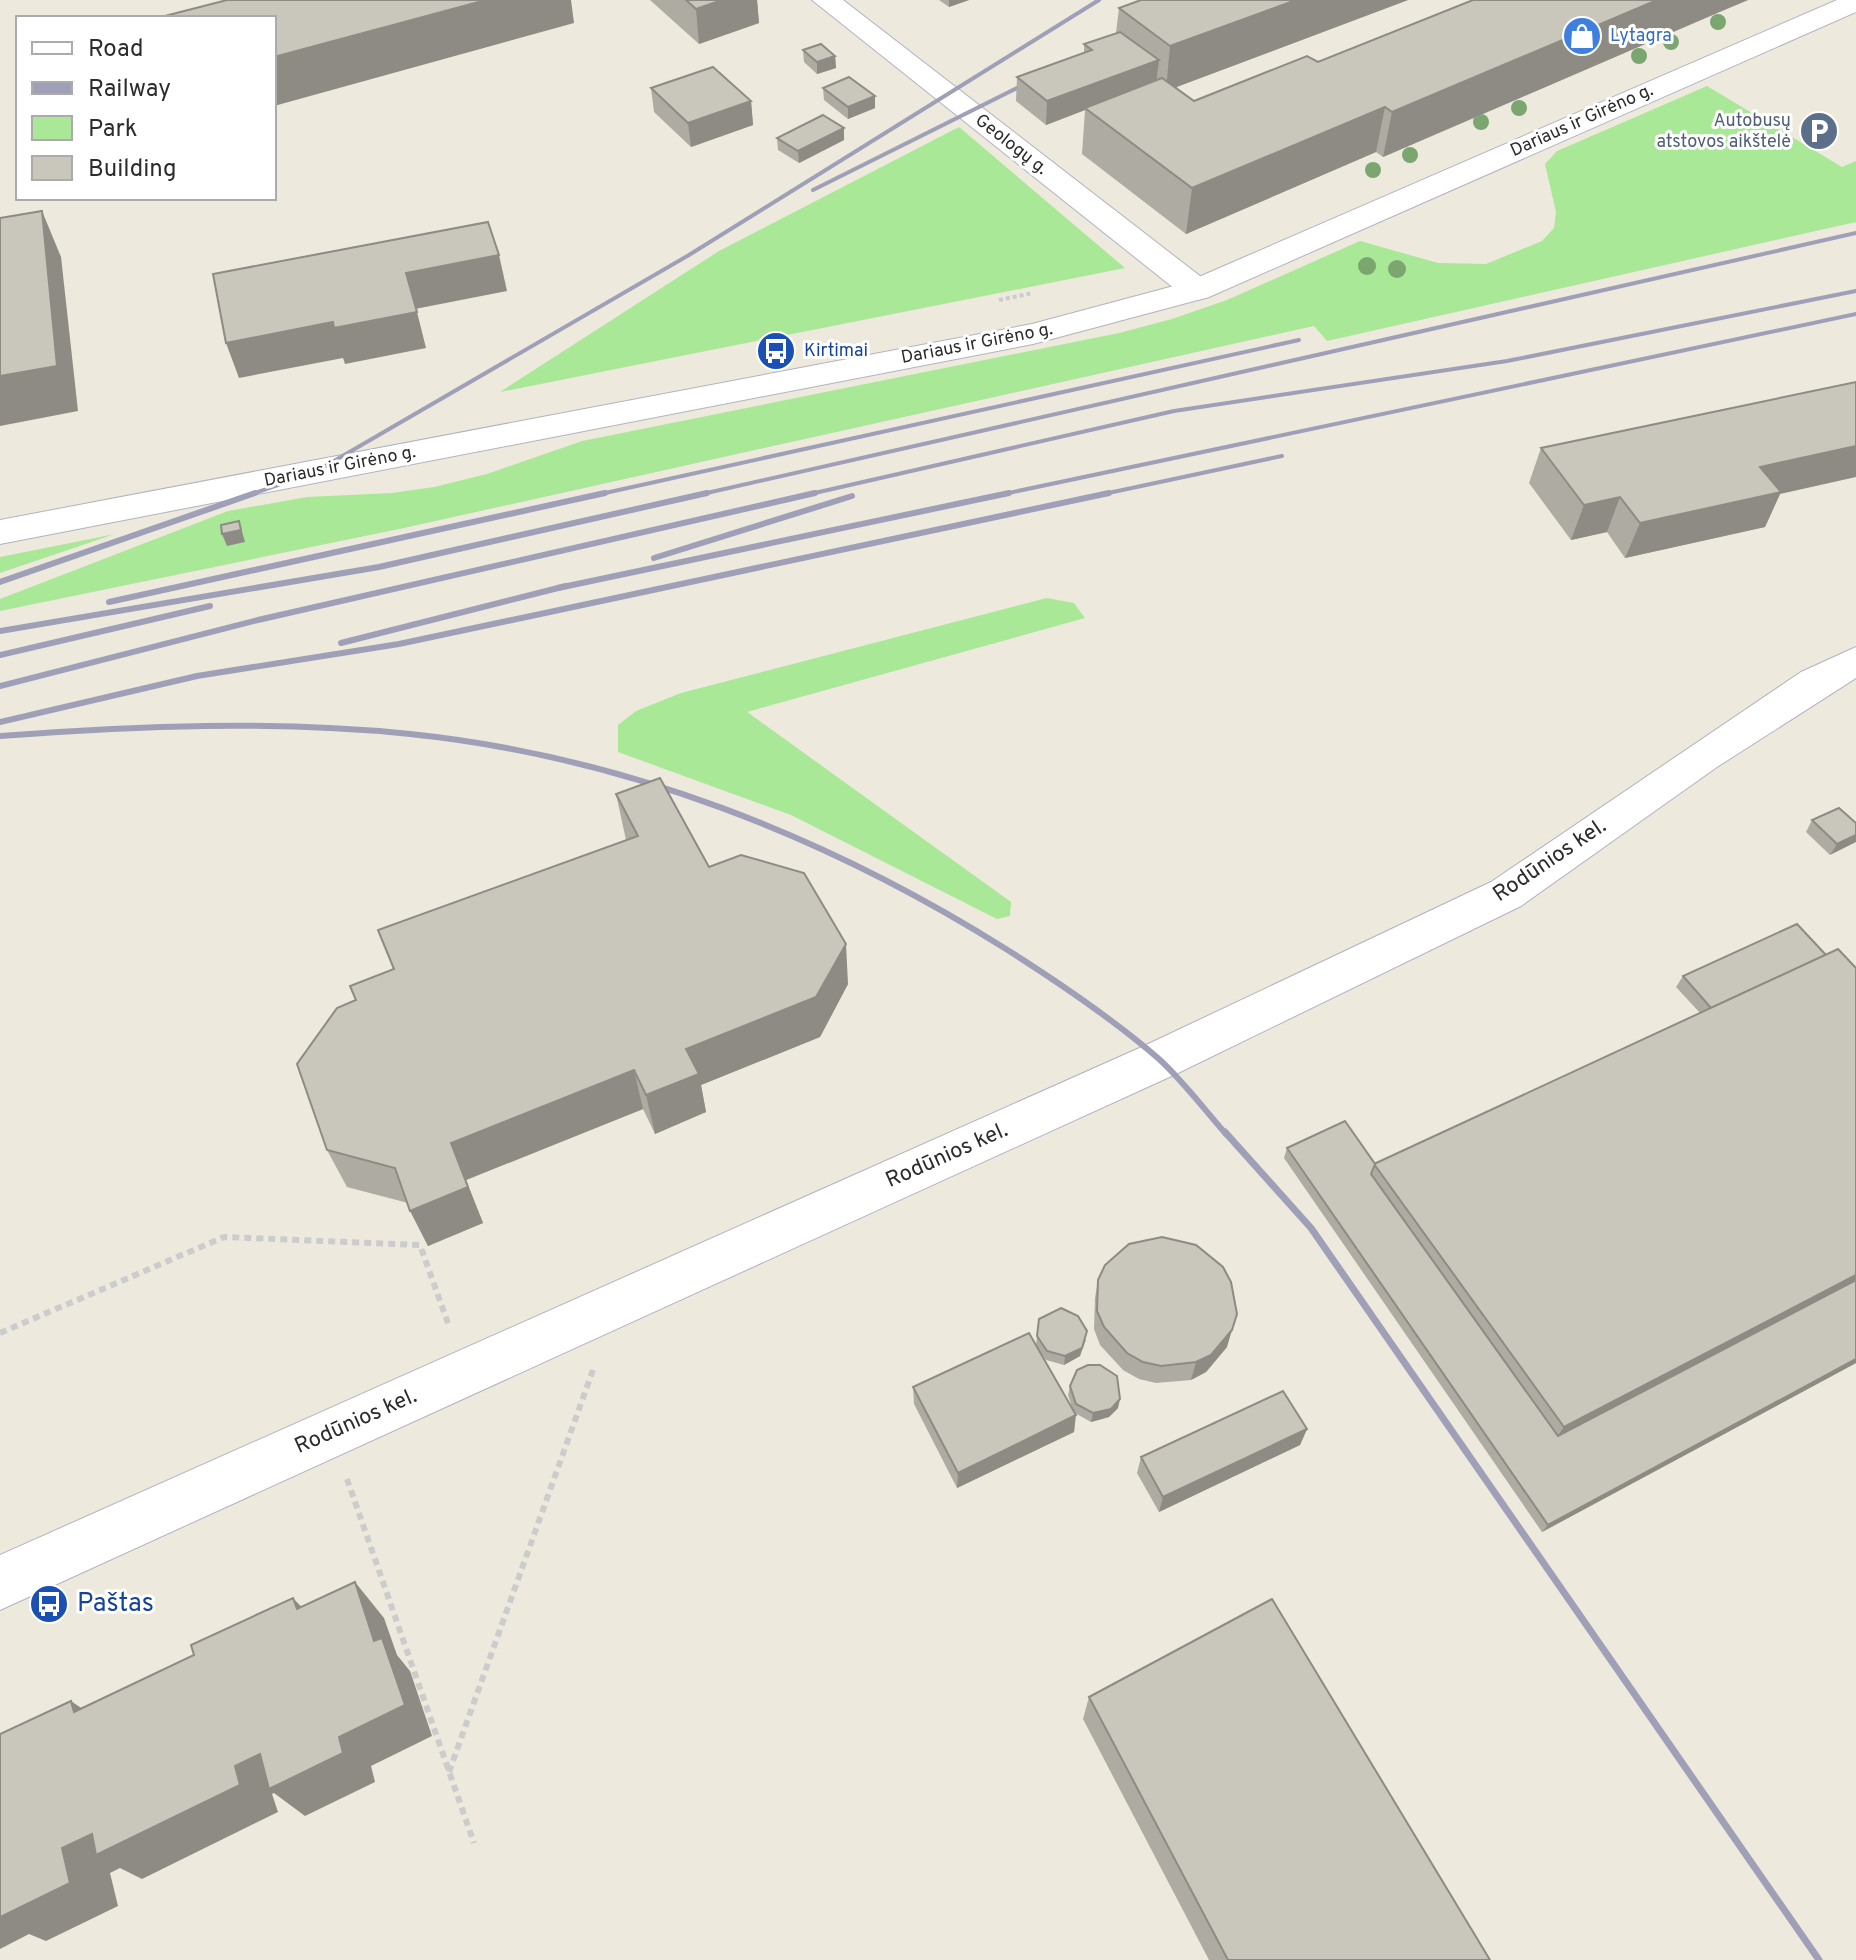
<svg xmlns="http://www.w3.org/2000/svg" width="1856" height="1960" font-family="Overpass,sans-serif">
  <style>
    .green { fill: #a9e897 }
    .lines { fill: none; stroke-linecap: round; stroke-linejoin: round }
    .street-casing { stroke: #b2b2c0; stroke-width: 2 }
    .secondary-casing { stroke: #b2b2c0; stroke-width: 2 }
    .path-far1 { stroke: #ccc; stroke-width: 4; stroke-dasharray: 4 3; stroke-linecap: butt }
    .path { stroke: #ccc; stroke-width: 6; stroke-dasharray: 7 5; stroke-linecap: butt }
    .street { fill: #fff; fill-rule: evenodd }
    .secondary { fill: #fff; fill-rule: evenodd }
    .rail-far2 { stroke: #9fa0b7; stroke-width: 4 }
    .rail-far1 { stroke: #9fa0b7; stroke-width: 6 }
    .rail { stroke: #9fa0b7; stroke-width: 7 }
    .tree { fill: #7ba670 }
    .wall { fill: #adaba2 }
    .shaded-wall { fill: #8d8b84 }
    .building { fill: #c9c7bc; stroke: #8d8b84; stroke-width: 2 }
    .labels { text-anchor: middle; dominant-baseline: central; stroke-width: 6; stroke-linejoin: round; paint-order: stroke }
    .far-shop-label { font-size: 18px; fill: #366cbe; stroke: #fff; text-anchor: start }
    .far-street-label { font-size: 18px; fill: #2c2c2c; stroke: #fff }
    .far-service-label { font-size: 18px; fill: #4e5e75; stroke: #fff; text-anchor: end }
    .far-transit-label { font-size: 18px; fill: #164399; stroke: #fff; text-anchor: start }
    .street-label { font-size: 22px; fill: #2c2c2c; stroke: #fff }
    .near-transit-label { font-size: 26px; fill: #164399; stroke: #fff; text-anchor: start }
  </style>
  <rect width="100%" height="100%" fill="#eee9dd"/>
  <g class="green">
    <path d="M1707,86L1842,167L1856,161V222L1327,341L1314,326L404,528L0,611V599L228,511L307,497L392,493L434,487L487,474L582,441L1119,333L1172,319L1227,300L1360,241L1438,263L1486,264L1542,241L1554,228L1556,212L1545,164L1557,151Z"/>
    <path d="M959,127L1125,268L500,392L719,251Z"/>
    <path d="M115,534L0,573V557Z"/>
    <path d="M1047,598L1074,603L1085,618L747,712L1011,902L1010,916L997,919L791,815L618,752V725L636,711L681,693Z"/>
  </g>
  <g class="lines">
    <defs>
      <g id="street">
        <path d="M812,0H843L1209,283L1213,290L1209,297L1197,300L1185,297Z"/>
        <path d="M1856,647V678L1717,767L1521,906L1176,1074L0,1610V1555L1144,1046L1491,882L1801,672Z"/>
      </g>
      <path id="secondary" d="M1837,0H1856V12L1209,297L1033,344L0,544V520L1032,324L1185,283Z"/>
    </defs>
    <use href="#street" class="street-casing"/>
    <use href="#secondary" class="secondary-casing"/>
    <path class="path-far1" d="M999,300L1033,293"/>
    <g class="path">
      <path d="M0,1333L224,1237L420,1245L449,1326"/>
      <path d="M347,1479L474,1843"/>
      <path d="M449,1772L593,1370"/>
    </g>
    <use href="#street" class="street"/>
    <use href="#secondary" class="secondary"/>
    <g class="rail-far2">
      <path d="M813,190L1035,79"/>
      <path d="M249,495L315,472L689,255L1099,0"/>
      <path d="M596,495L1299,340"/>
      <path d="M698,495L1856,233"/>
      <path d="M806,495L1174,411L1507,361L1856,291"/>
      <path d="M999,495L1856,314"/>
      <path d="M1099,495L1282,456"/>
    </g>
    <g class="rail-far1">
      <path d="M654,558L852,496"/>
      <path d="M0,582L255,493"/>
      <path d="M558,588L1009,493"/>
      <path d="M109,602L605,493"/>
      <path d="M0,631L379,567L707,493"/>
      <path d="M341,643L566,586"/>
      <path d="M0,655L210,606"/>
      <path d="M0,686L258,620L815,493"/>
      <path d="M0,722L197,676L399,644L1109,493"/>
      <path d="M0,736C138,726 272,720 410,734C623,756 826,836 1006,949C1058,982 1112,1018 1159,1059C1183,1081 1204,1109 1226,1134"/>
    </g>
    <path class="rail" d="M1225,1132L1311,1228L1819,1960"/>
  </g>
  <g class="tree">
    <circle cx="1718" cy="22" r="8"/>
    <circle cx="1671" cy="42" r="8"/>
    <circle cx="1639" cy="56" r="8"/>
    <circle cx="1519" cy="108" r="8"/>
    <circle cx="1481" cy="122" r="8"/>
    <circle cx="1410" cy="155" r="8"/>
    <circle cx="1373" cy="170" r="8"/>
    <circle cx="1367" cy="266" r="9"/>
    <circle cx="1397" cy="269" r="9"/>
  </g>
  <g class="wall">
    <path d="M650,0H757L759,23L699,44Z"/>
    <path d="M939,0H969L949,7Z"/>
    <path d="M1141,0H1408L1176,87L1194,101L1318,62L1473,0H1748L1383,157L1376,152L1186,234L1082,154L1085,110L1046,125L1016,101L1017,77L1084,53V44L1116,33L1119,8Z"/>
    <path d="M803,50L835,56L836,68L817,74L804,62Z"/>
    <path d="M651,88L751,101L753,125L691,147L654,112Z"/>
    <path d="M823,88L875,108L848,119L824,100Z"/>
    <path d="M844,128V140L799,163L778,150L777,138Z"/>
    <path d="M1541,448L1780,494L1765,527L1625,558L1607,532L1571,540L1529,483Z"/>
    <path d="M616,794L709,867L848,984L820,1037L701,1085L706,1112L655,1134L643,1109L466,1180L483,1223L428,1246L408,1203L347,1187L327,1150L394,969L626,840Z"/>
    <path d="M1812,820L1856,823L1830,855L1806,832Z"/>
    <path d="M1826,955L1856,968V1363L1542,1532L1284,1158L1287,1148L1375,1164L1700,1013L1676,987L1683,976Z"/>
    <path d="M1098,1280L1227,1347L1206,1372L1191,1380L1156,1383L1139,1379L1123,1370L1100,1345L1094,1329L1095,1298Z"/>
    <path d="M1039,1319L1086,1340L1080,1356L1064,1365L1046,1360L1037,1347L1073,1410L1068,1395L1070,1386L1118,1408L1109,1417L1091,1422L1075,1413L1074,1432L957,1488L914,1404L913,1387L1036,1345Z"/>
    <path d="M1307,1429L1300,1445L1159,1512L1137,1473L1141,1457Z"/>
    <path d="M1089,1697L1490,1960H1209L1083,1719Z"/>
  </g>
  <g class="shaded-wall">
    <path d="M486,0H571L574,23L274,106V57Z"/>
    <path d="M722,0H757L759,23L699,44L696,9Z"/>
    <path d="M949,0H969L949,7Z"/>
    <path d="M1296,0H1408L1166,91L1170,46Z"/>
    <path d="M1657,0H1723L1719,12L1383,157L1392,112Z"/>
    <path d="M1723,0H1748L1719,12Z"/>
    <path d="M835,56L836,68L817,74V62Z"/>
    <path d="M1159,60L1156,84L1085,108V110L1046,125L1047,101Z"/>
    <path d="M875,96V108L848,119V107Z"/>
    <path d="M751,101L753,125L691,147L688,123Z"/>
    <path d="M1385,107L1376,152L1186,234L1192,188Z"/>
    <path d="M844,128V140L799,163L798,151Z"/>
    <path d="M42,211L61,257L78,411L0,426V376Z"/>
    <path d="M499,255L507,291L415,309L406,273Z"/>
    <path d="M417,312L426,348L345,364L343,358L239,378L226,343L333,322Z"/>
    <path d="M1856,446V477L1780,494L1765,527L1625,558L1640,523L1760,467Z"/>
    <path d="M1620,497L1607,532L1571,540L1584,505Z"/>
    <path d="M239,521L245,542L227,546L222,534Z"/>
    <path d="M1856,835V842L1830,855L1837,844Z"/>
    <path d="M846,944L848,984L820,1037L701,1085L706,1112L655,1134L646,1095L686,1049Z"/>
    <path d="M634,1070L643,1109L466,1180L483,1223L428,1246L410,1211L451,1143Z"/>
    <path d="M1856,1275V1285L1552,1444L1564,1427Z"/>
    <path d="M1232,1330L1227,1347L1206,1372L1191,1380L1196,1362Z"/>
    <path d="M1087,1331L1080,1356L1064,1365L1065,1356Z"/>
    <path d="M1856,1359V1363L1542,1532L1548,1525Z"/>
    <path d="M1120,1399L1118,1408L1109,1417L1091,1422L1093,1413Z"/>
    <path d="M1076,1415L1074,1432L957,1488L958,1473Z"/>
    <path d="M1307,1429L1300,1445L1159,1512L1163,1497Z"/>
    <path d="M355,1582L384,1618L397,1655L410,1671L432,1736L371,1766L375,1782L305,1816L274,1793L272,1794L278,1812L142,1879L120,1868L110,1873L118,1906L46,1941L29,1934L0,1949V1911L62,1848L260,1754L339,1737L374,1641Z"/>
    <path d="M293,1598L326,1633L297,1609Z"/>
    <path d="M71,1701L116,1732L74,1712Z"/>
  </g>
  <g class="building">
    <path d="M227,0H486L274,57V18H157Z"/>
    <path d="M686,0H722L696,9Z"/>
    <path d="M1141,0H1296L1170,46L1119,8Z"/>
    <path d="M1473,0H1657L1392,112L1385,107L1192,188L1085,108L1162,78L1194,101L1307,56L1318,62Z"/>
    <path d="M1120,32L1159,60L1047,101L1017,77L1092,50L1084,44Z"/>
    <path d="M821,44L835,56L817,62L803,50Z"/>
    <path d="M713,67L751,101L688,123L651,88Z"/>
    <path d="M849,77L875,96L848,107L823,88Z"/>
    <path d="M823,115L844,128L798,151L777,138Z"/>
    <path d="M42,211L57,366L0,376V218Z"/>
    <path d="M488,222L499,255L406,273L417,312L334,328L333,322L226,343L213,274Z"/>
    <path d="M1856,382V446L1760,467L1781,492L1640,523L1620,497L1584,505L1541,448Z"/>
    <path d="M239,521L241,530L222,534L221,525Z"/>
    <path d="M660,778L709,867L741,855L804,873L846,944L816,997L686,1049L699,1074L646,1095L634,1070L451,1143L468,1187L410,1211L395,1168L327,1150L297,1064L337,1008L356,1000L350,986L394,969L378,930L638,836L616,794Z"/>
    <path d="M1839,808L1856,823V835L1837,844L1812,820Z"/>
    <path d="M1797,924L1826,955L1711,1008L1683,976Z"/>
    <path d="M1838,949L1856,968V1275L1564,1427L1374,1164Z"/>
    <path d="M1345,1121L1375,1164L1371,1174L1558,1436L1856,1280V1359L1548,1525L1287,1148Z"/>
    <path d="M1162,1237L1196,1245L1223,1267L1231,1282L1237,1314L1232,1330L1211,1355L1196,1362L1161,1366L1143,1362L1127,1353L1104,1327L1097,1311L1098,1280L1105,1265L1129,1244Z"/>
    <path d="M1061,1308L1078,1316L1087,1331L1082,1348L1065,1356L1047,1351L1037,1336L1039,1319Z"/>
    <path d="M1029,1333L1076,1415L958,1473L913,1387Z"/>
    <path d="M1088,1365H1100L1117,1376L1120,1399L1111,1409L1093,1413L1076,1404L1070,1386L1077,1370Z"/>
    <path d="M1283,1391L1307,1429L1163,1497L1141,1457Z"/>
    <path d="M355,1582L374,1641L382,1638L405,1705L339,1737L343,1753L269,1789L260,1754L235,1766L240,1785L96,1855L92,1834L62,1848L70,1883L0,1917V1734L71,1701L74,1712L194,1655L191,1645L293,1598L297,1609Z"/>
    <path d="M1272,1599L1490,1960H1228L1089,1697Z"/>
  </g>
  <defs>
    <symbol id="shop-disc" viewBox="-11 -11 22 22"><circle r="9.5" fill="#3f7fe0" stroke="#fff"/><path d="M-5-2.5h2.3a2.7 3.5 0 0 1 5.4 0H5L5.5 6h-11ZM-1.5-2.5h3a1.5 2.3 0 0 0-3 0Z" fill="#fff"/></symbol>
    <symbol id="parking-disc" viewBox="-11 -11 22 22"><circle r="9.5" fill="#5c6f8a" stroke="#fff"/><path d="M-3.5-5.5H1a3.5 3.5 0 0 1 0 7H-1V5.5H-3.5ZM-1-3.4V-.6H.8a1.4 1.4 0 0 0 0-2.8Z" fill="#fff"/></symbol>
    <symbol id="bus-disc" viewBox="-11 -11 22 22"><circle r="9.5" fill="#1a4fb4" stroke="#fff"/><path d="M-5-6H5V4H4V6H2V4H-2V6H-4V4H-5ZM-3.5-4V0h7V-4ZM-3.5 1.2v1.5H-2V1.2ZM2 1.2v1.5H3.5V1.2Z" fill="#fff"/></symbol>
  </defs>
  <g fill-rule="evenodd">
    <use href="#shop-disc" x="1560" y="14" width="44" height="44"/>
    <use href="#parking-disc" x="1797" y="109" width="44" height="44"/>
    <use href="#bus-disc" x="754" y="329" width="44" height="44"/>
    <use href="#bus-disc" x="27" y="1582" width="44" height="44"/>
  </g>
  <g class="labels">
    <g class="far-shop-label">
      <text x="1610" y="36">Lytagra</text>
    </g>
    <g class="far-street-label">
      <text transform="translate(1582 121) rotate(-24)">Dariaus ir Girėno g.</text>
      <text transform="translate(1011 145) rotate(38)">Geologų g.</text>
      <text transform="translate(977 344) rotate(-11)">Dariaus ir Girėno g.</text>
      <text transform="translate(340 467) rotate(-11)">Dariaus ir Girėno g.</text>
    </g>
    <g class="far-service-label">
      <text x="1791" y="121">Autobusų<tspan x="1791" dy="21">atstovos aikštelė</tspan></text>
    </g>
    <g class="far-transit-label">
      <text x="804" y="351">Kirtimai</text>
    </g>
    <g class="street-label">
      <text transform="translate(1550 861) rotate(-34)">Rodūnios kel.</text>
      <text transform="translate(947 1156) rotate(-24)">Rodūnios kel.</text>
      <text transform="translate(356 1422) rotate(-24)">Rodūnios kel.</text>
    </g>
    <g class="near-transit-label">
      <text x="77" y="1604">Paštas</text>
    </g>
  </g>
  <rect x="16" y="16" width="260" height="184" fill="#ffffff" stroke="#ababab" stroke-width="2"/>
  <rect x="32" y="42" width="40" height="12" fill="#ffffff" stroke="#ababab" stroke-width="2"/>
  <text x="88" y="56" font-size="24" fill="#2c2c2c">Road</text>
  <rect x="32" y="82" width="40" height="12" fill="#9fa0b7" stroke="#ababab" stroke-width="2"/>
  <text x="88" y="96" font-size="24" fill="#2c2c2c">Railway</text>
  <rect x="32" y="116" width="40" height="24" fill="#a9e897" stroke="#ababab" stroke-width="2"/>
  <text x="88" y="136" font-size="24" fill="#2c2c2c">Park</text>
  <rect x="32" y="156" width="40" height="24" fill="#c9c7bc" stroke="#ababab" stroke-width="2"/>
  <text x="88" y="176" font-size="24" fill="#2c2c2c">Building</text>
</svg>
